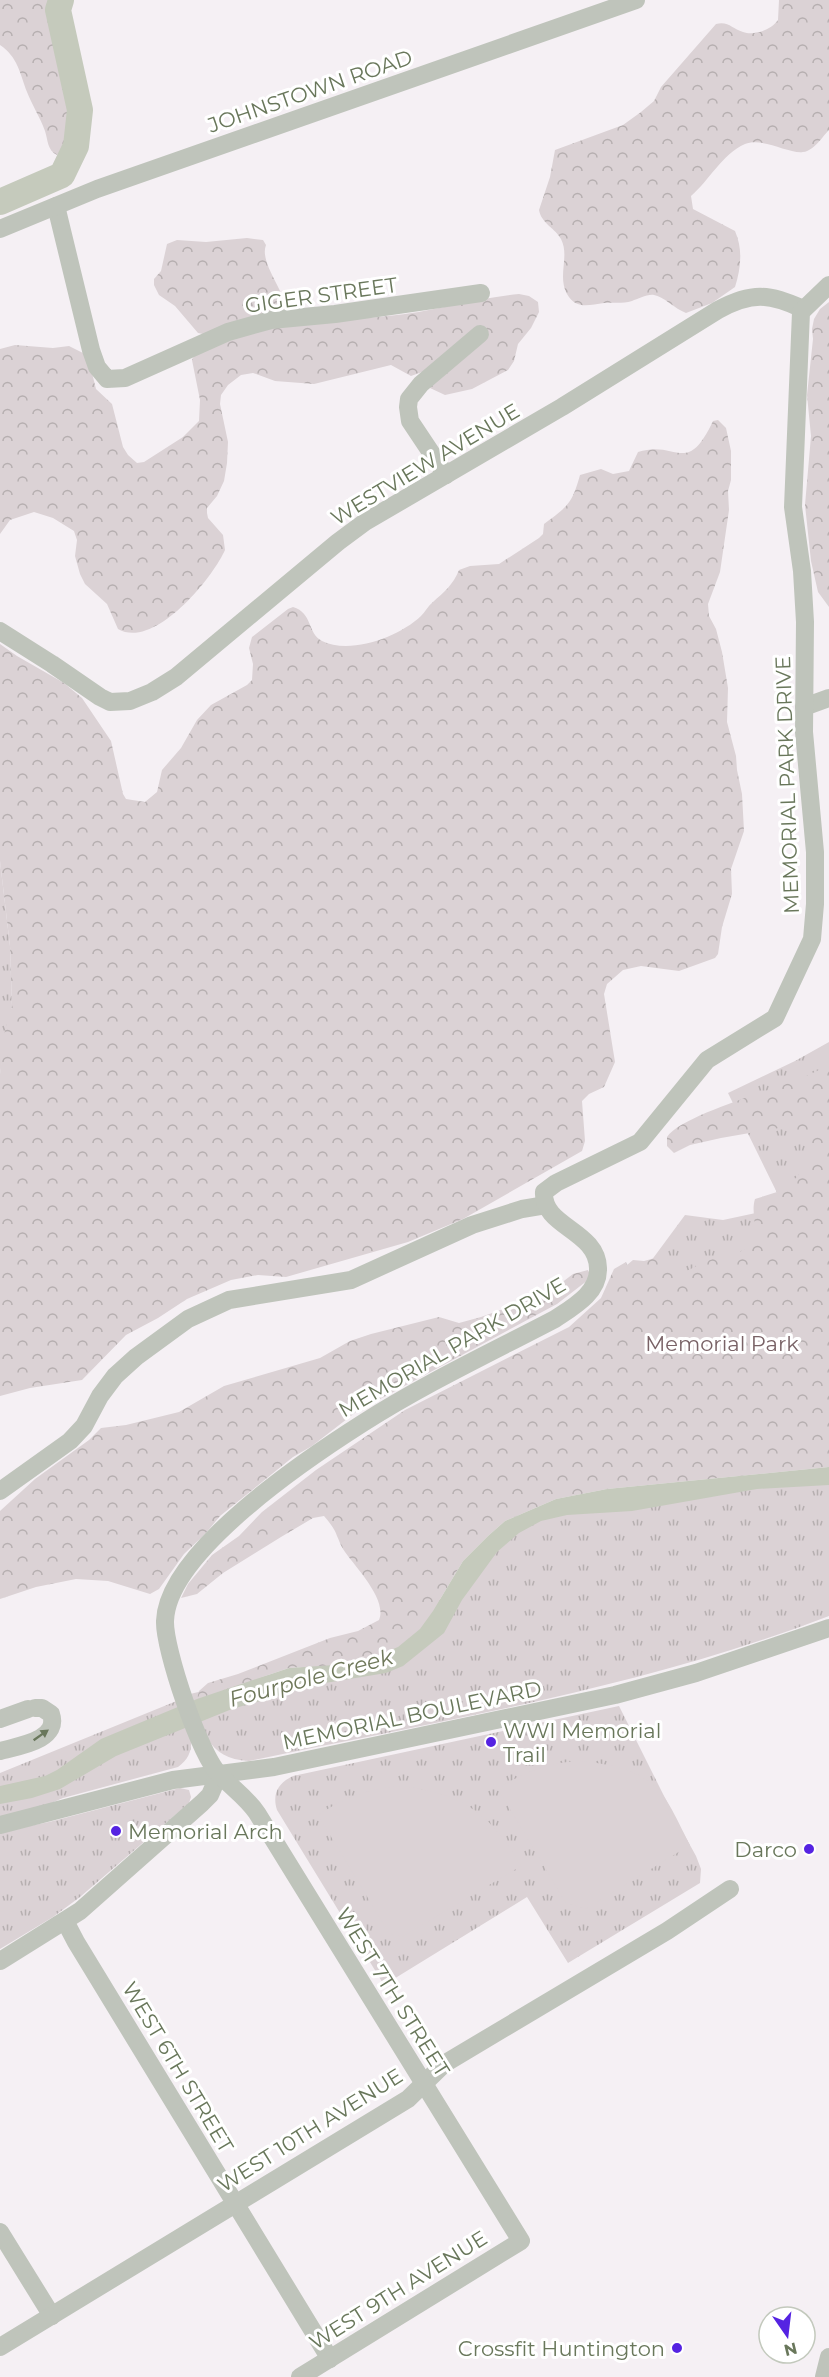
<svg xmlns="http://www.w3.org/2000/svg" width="829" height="2377" font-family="Montserrat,sans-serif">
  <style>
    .grass { fill: url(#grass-tufts) }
    .forest { fill: url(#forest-crowns) }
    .garden { fill: #dbd2d5 }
    .water { fill: #c5cabc }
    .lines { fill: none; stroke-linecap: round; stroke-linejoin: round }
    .river { stroke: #c5cabc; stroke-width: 26 }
    .minor { stroke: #bfc4bb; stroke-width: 18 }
    .oneway { fill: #69775b }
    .poi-dot { fill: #5523e2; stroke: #fff; stroke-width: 2 }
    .labels { text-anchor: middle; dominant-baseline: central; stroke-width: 6; stroke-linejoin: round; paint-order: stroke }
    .street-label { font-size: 21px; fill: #69775b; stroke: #fff }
    .park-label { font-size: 21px; fill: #796266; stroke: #fff }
    .poi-label { font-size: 21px; fill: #69775b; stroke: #fff; text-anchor: start }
    .water-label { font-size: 22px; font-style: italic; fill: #6f785a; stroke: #fff }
  </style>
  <defs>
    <pattern id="grass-tufts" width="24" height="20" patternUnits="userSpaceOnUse" patternTransform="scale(1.5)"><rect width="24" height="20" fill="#dbd2d5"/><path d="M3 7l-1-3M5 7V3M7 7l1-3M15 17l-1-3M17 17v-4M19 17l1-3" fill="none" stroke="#b6afb0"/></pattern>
    <pattern id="forest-crowns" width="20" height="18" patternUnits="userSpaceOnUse" patternTransform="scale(1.5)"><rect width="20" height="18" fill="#dbd2d5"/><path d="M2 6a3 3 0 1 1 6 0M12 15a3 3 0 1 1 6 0" fill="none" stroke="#b6afb0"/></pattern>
  </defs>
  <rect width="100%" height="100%" fill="#f5f0f4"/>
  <g class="grass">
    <path d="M0,861L10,946L12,1006L0,1074Z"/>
    <path d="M829,1042V1616C642,1688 444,1720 249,1761C206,1759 203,1728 190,1694L312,1665L459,1590L521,1525L561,1507L828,1468L620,1303L685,1215L723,1220L784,1207L728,1093L795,1061Z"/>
    <path d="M179,1700C186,1722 203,1750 178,1767L63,1798L40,1808L0,1818V1773Z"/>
    <path d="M619,1706L674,1816L696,1856L701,1869L700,1883L568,1963L527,1897L384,1985L277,1810C272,1794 278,1783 293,1776Z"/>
    <path d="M180,1788L189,1790L191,1797L189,1803L80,1897L53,1917L0,1949V1832L49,1822Z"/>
  </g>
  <g class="forest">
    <path d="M0,0H50L47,14L68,81L76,118L66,151L57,155C47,150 48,140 45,131C40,117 32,105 27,92C20,74 18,57 0,45Z"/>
    <path d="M779,0H829V130C823,136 817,146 809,150C795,159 765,136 745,144C722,154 709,181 691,196L693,209L735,231C743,249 741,268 735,287L712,303L686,313C675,309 663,296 654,295C647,294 638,299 632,301C622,304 613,302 604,303C589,305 576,310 567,294C557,275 570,257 561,239C556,229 541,223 539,210L550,177L555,150L623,125L641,112L654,101L661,87L716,24C729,21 732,29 743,32C754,36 771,30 778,20Z"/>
    <path d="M247,238L263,240L266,245C259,262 285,292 287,310L203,334L198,333L175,306L159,295L154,285V279L161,271L167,244L177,240L206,242Z"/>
    <path d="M519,294L529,296L538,302L539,312L531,328L518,344L514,361L508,370L472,389L445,395L430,388L422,372L411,376L391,365L314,384L275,381L253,373L241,375L228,385L221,395L220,404L228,442L227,463L224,481L217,496L207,508V513L208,518L223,535L225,550C212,579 154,650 118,629L107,604L85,584L80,574L75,556L77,540L74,531L53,518L34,512L10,520L0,534V349L15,345L53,348L69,346L83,353L89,361L96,389L112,404L123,447L128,455L137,463L144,462L183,437L199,421L200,400L192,360C198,343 265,329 284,325C318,318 354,320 388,316C432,312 475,298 519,294Z"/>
    <path d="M829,302V607L818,592L811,561L805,505L811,436L807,395L813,339L812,329L814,319L820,309Z"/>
    <path d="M718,420L726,428L731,451V480L728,491L729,510L720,572L708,604L709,616L716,629L722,652L728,688L727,722L736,756L737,770L742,794L744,831L731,869L732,894L722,927L718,954L715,958L679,971L641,966L623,970L607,984L604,994L615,1062L604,1087L589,1094L582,1101L585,1141L582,1151L463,1219L408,1242L286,1277L258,1275L231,1280L187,1299L158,1318L126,1335L82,1380L30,1388L0,1396V1074L5,1030L12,1006L10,946L0,861V644L17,656L64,683L82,698L111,741L123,794L126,799L145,802L157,792L162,770L181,748L197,720L211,705L247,685L252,680L253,664L249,648L252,637L288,609L293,607C313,613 307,633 322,641C350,655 399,637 421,616C425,612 428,606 433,602C444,592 453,585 459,570L470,566L499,564L539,538L543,534L544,524C568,506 572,504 580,475L601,469L613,474L629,471L638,452C677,439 686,478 713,421Z"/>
    <path d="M829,1065V1467L607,1489L556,1499L505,1521L488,1536L463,1561L433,1611L420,1629L398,1647L369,1659L335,1665L289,1668L197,1699L199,1691L208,1683L238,1674L330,1638L358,1631L379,1620C388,1599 354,1566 343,1549C340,1544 339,1540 337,1536C335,1529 329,1522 324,1516L313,1518L281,1537L223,1573L197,1594L181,1598L188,1584L212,1555L239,1536L262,1512L316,1470L405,1410L569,1327L601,1298L614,1269L626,1262L627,1265L633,1260L644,1261L655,1258L677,1274C689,1271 697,1265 707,1261C724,1254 748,1257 754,1236C757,1223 751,1212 755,1199L777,1192L775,1188L796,1178L810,1160L809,1148L799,1136L779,1128L721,1138L690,1145L674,1153L667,1146V1137C680,1117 762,1093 786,1084C801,1079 815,1072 829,1065Z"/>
    <path d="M588,1270L590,1275L588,1280L557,1304L356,1412L312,1446L293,1457L220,1516L206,1533L184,1554L159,1589L150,1594L108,1581L76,1579L36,1587L0,1599V1511L35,1479L89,1440L101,1428L126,1425L179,1412L224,1386L320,1358L350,1341L371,1334L439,1317L459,1323L481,1317L548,1293L573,1274Z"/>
  </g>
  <g class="garden">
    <path d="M578,1761C604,1763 637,1768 657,1788C668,1798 682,1830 690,1845L586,1909L566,1903L498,1789C523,1772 548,1763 578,1761Z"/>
    <path d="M402,1786C463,1794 490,1813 521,1866L402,1937L389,1933L318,1815C347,1796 367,1789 402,1786Z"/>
  </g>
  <path class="water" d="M829,1467V1485L757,1489L632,1511L567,1515L541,1521L519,1533L497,1552L462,1600L444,1633L403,1666L386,1673L319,1684L232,1709L116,1756L60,1789L32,1798L0,1804V1786L45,1776L57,1770L101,1739L197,1699L289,1668L335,1665L369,1659L398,1647L420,1629L433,1611L463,1561L488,1536L505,1521L556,1499L607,1489Z"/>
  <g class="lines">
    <path class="river" d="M0,202L62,175L76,146L80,110L58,10L61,0"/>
    <g class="minor">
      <path d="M56,206L91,350L97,367L107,379L125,378L228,332L271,320L335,314L481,293"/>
      <path d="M0,229L97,189L636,0"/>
      <path d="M446,475L410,421L408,407L409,399L421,384L480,334"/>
      <path d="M0,631L52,664L100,697L110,702L130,701L152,692L176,677L338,542L365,522L562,407L718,310C751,292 769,293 803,309"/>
      <path d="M804,707L829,698"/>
      <path d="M0,1491L70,1441L84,1426L100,1396L115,1376L136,1357L188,1319L229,1300L351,1280L472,1225L522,1209L546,1205"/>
      <path d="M0,1719L28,1709"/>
      <path d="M0,1751C17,1746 60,1741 51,1714L42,1708H35"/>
      <path d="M0,1825L173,1780L274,1767L615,1695L696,1673L829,1628"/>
      <path d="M65,1921L76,1942L330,2359"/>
      <path d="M0,1961L80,1911L202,1803L210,1795L219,1774"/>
      <path d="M0,2232L52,2316"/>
      <path d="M0,2347L408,2099L444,2064L667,1931L730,1889"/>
      <path d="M300,2377L521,2241L257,1813C246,1797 232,1788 219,1774C200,1755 164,1649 165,1621C167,1552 308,1458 363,1423C424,1384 490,1353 555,1319C573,1307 599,1293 598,1268C597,1230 542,1227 544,1192L556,1183L640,1142L707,1060L775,1018L812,939L815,904V852L804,732L805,622L802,571L793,507L801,312L829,285"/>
      <path d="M824,2377L829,2357"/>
    </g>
  </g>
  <defs><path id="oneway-solid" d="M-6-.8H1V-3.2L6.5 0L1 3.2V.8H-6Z" transform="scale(1.5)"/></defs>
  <use class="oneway" href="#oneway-solid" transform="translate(41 1735) rotate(-35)"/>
  <g class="poi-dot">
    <circle cx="491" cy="1742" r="6"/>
    <circle cx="116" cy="1831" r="6"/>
    <circle cx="809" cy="1849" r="6"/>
    <circle cx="677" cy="2348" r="6"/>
  </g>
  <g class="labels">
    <g class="street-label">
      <text transform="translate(310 91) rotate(-19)">JOHNSTOWN ROAD</text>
      <text transform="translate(321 295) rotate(-8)">GIGER STREET</text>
      <text transform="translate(425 464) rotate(-31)">WESTVIEW AVENUE</text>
      <text transform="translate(787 785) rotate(-92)">MEMORIAL PARK DRIVE</text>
      <text transform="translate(452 1347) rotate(-30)">MEMORIAL PARK DRIVE</text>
      <text transform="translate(412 1715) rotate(-12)">MEMORIAL BOULEVARD</text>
      <text transform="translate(393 1992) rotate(58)">WEST 7TH STREET</text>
      <text transform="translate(178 2067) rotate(59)">WEST 6TH STREET</text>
      <text transform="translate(310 2130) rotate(-32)">WEST 10TH AVENUE</text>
      <text transform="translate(398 2290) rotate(-32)">WEST 9TH AVENUE</text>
    </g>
    <g class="park-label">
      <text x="722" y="1343">Memorial Park</text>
    </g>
    <g class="poi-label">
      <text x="503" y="1730">WWI Memorial<tspan x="503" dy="24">Trail</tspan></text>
      <text x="128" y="1831">Memorial Arch</text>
      <text x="797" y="1849" text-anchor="end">Darco</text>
      <text x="665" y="2348" text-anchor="end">Crossfit Huntington</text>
    </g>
    <g class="water-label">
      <text transform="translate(311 1678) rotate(-15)">Fourpole Creek</text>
    </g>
  </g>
  <g transform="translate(787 2335) rotate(166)"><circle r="28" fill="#ffffff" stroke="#c3c9bd" stroke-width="1.5"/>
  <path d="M0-4.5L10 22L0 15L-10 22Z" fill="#5523e2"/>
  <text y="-9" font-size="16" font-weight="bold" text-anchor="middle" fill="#69775b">N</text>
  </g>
</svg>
